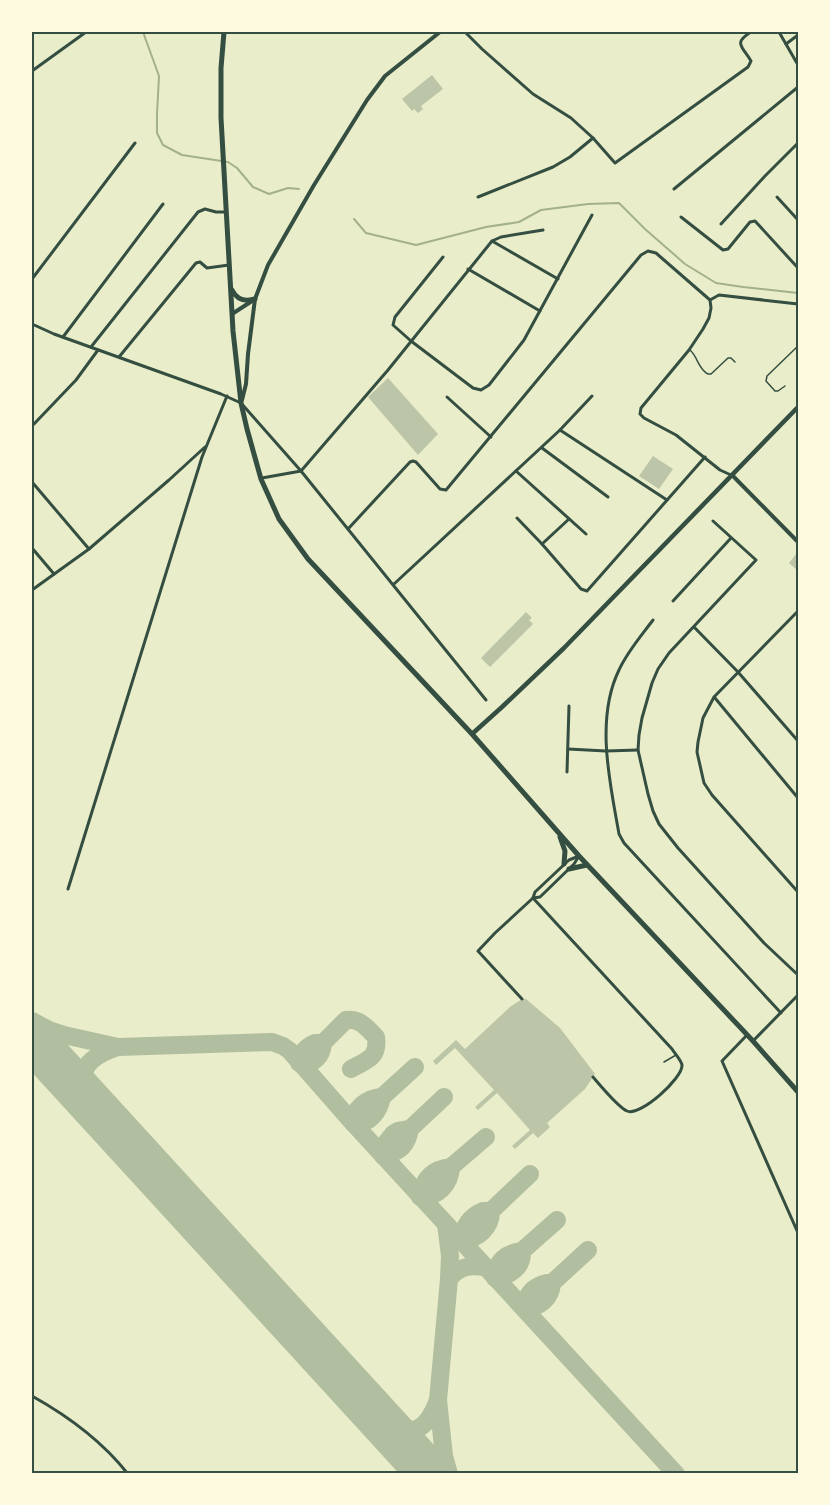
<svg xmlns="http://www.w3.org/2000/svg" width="830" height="1505" font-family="'Exo 2',sans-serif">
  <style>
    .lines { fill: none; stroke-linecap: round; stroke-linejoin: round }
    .stream { stroke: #a3b18a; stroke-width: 2 }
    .taxiway { stroke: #b2bea0; stroke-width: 18 }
    .runway { stroke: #b2bea0; stroke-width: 45 }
    .building { fill: #bcc5a7 }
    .service { stroke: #344e41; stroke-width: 1.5 }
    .minor { stroke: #344e41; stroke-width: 3 }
    .tertiary { stroke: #344e41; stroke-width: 4 }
    .secondary { stroke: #344e41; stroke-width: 4.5 }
    .primary { stroke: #344e41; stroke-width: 5 }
    .neatline { fill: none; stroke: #344e41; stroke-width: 2 }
  </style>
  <rect width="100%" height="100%" fill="#e9edc9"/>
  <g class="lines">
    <g class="stream">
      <path d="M143,32L159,76L157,114V133L163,145L182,155L228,162L237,168L253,187L269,194L288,188L299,189"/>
      <path d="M354,219L366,233L416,245L486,227L519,222L541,210L588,204L619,203L645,229L685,264L716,283L743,287L798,293"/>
    </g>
    <g class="taxiway">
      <path d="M32,1021L49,1030L64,1035L118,1047L272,1042L283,1046L290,1051L354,1124L676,1474"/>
      <path d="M315,1043H323C322,1056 314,1066 299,1063C300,1053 306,1047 315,1043Z"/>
      <path d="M323,1043L346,1020C360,1018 367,1028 376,1037C379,1059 366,1060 351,1069"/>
      <path d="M382,1097C379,1112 370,1124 354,1124C353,1108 367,1098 382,1097Z"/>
      <path d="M382,1097L415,1067"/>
      <path d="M89,1102C87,1097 84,1092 83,1088C78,1064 99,1053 118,1047"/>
      <path d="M410,1129C407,1146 400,1152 383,1156L385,1144L393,1134L398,1131L410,1129L444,1097"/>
      <path d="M451,1167C450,1185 438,1197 420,1197C423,1179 433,1169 451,1167Z"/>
      <path d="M451,1167L486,1137"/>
      <path d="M483,1211H491C491,1228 478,1239 462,1241C463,1226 469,1217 483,1211Z"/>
      <path d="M491,1211L530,1174"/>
      <path d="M446,1224L450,1256L449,1279"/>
      <path d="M522,1251C523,1268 509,1276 495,1278C496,1261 506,1253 522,1251Z"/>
      <path d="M522,1251L557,1220"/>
      <path d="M547,1283H552C551,1299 540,1307 524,1309C526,1294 533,1286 547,1283Z"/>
      <path d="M552,1283L588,1250"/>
      <path d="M438,1400L449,1279C459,1266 470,1265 485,1267"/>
      <path d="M373,1412C404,1433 422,1443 438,1400L444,1456L449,1474"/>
    </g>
    <path class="runway" d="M32,1039L430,1474"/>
  </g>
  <g class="building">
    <path d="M432,75L443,89L421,106L423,109L418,113L414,109L412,111L402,99Z"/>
    <path d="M388,378L438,434L418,455L368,397Z"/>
    <path d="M653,456L673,469L659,489L639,476Z"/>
    <path d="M797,553L798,554V571L789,563Z"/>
    <path d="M526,612L532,618L529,620L533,624L490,667L481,658Z"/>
    <path d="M522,999H526L560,1028L595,1074L585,1089L547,1123L550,1127L538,1138L533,1133L515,1149L512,1146L530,1130L497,1093L478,1110L475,1107L494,1090L455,1048L436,1065L433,1061L456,1040L465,1049L510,1007Z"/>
  </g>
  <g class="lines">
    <g class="service">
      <path d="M690,350C698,357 698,369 708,374H711L728,358H731L735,362"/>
      <path d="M785,386L778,391H775L766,381L767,376L798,346"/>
      <path d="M664,1062L676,1055"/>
    </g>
    <g class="minor">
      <path d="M465,32L482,49L533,94L571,118L593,138L615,163L748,67L751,61C742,46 733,43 751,32"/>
      <path d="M779,32L798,65"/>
      <path d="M786,44L798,35"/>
      <path d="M32,71L86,32"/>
      <path d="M674,189L798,87"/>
      <path d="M478,197L553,167L570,157L593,138"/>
      <path d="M777,197L798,220"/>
      <path d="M681,217L723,250L728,249L750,222L755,221L798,268"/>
      <path d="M721,224L765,176L798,143"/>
      <path d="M492,241L558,279"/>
      <path d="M443,257L395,317L393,325L411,341L473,388L481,390L489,385L524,340L592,215"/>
      <path d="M468,269L540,311"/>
      <path d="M32,279L135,143"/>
      <path d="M710,300L719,295L798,304"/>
      <path d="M32,324L54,334L221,394L241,403L301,471L486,700"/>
      <path d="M63,337L163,204"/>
      <path d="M91,347L198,212L205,209L216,212H226"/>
      <path d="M119,357L196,263L200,262L207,268L229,265"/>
      <path d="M447,397L491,437"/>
      <path d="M34,424L76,380L98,350"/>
      <path d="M560,430L667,500"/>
      <path d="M542,448L608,497"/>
      <path d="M516,471L586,534"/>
      <path d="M262,478L301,471L388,370L492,241L501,237L543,230"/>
      <path d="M32,482L89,549"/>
      <path d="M517,518L542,544L581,589L587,591L705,457"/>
      <path d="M713,521L756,560L669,653L658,669L652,683L642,718L639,735L638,750L648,794L653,811L659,824L678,848L764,943L798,975"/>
      <path d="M348,529L410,462L413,461L416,462L440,489L446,490L641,255L648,251L656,253L710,300L711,308L709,318L703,329L689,350L641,408L640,414L644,418L676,435L720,470L731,475"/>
      <path d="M542,544L569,519"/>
      <path d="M32,548L54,574"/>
      <path d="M394,584L560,430L592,396"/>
      <path d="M32,590L89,549L169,480L205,447"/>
      <path d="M673,601L731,538"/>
      <path d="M798,611L714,697L703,718L698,742L697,752L704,783L712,795L798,892"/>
      <path d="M653,620C641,636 627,652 619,670C595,719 610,783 619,834L624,843L781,1013"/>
      <path d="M694,627L738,672L798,741"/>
      <path d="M715,698L798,798"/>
      <path d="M568,749L606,751L638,750"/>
      <path d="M567,772L569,706"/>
      <path d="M68,889L202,457L227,396"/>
      <path d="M533,898L672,1049C675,1054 681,1060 682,1065C683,1078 640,1117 627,1111C618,1107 600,1085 593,1077"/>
      <path d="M533,898L540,897L574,864L579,856"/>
      <path d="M522,999L478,951L495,933L533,898L535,892L569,860L579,856"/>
      <path d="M747,1035L722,1061L798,1233"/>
      <path d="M753,1041L798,995"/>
      <path d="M32,1396C68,1416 102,1441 128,1474"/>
    </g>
    <g class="tertiary">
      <path d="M232,314L252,301"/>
      <path d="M242,400L246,384L248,354L255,299L268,265L314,185L367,100L385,76L440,32"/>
      <path d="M732,475L798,542"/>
    </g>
    <path class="secondary" d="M472,734L502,707L564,648L798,407"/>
    <g class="primary">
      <path d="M224,32L221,68V118L233,331L241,403L247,429L261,479L279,519L308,559L472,734L579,856L753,1041L798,1092"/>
      <path d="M232,290C237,300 245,302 255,299"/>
      <path d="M560,837L565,851L564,864"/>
      <path d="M569,869L587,865"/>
    </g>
  </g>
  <rect width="830" height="1505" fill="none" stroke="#fefae0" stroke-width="66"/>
  <rect x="33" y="33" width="764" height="1439" class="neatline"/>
</svg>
